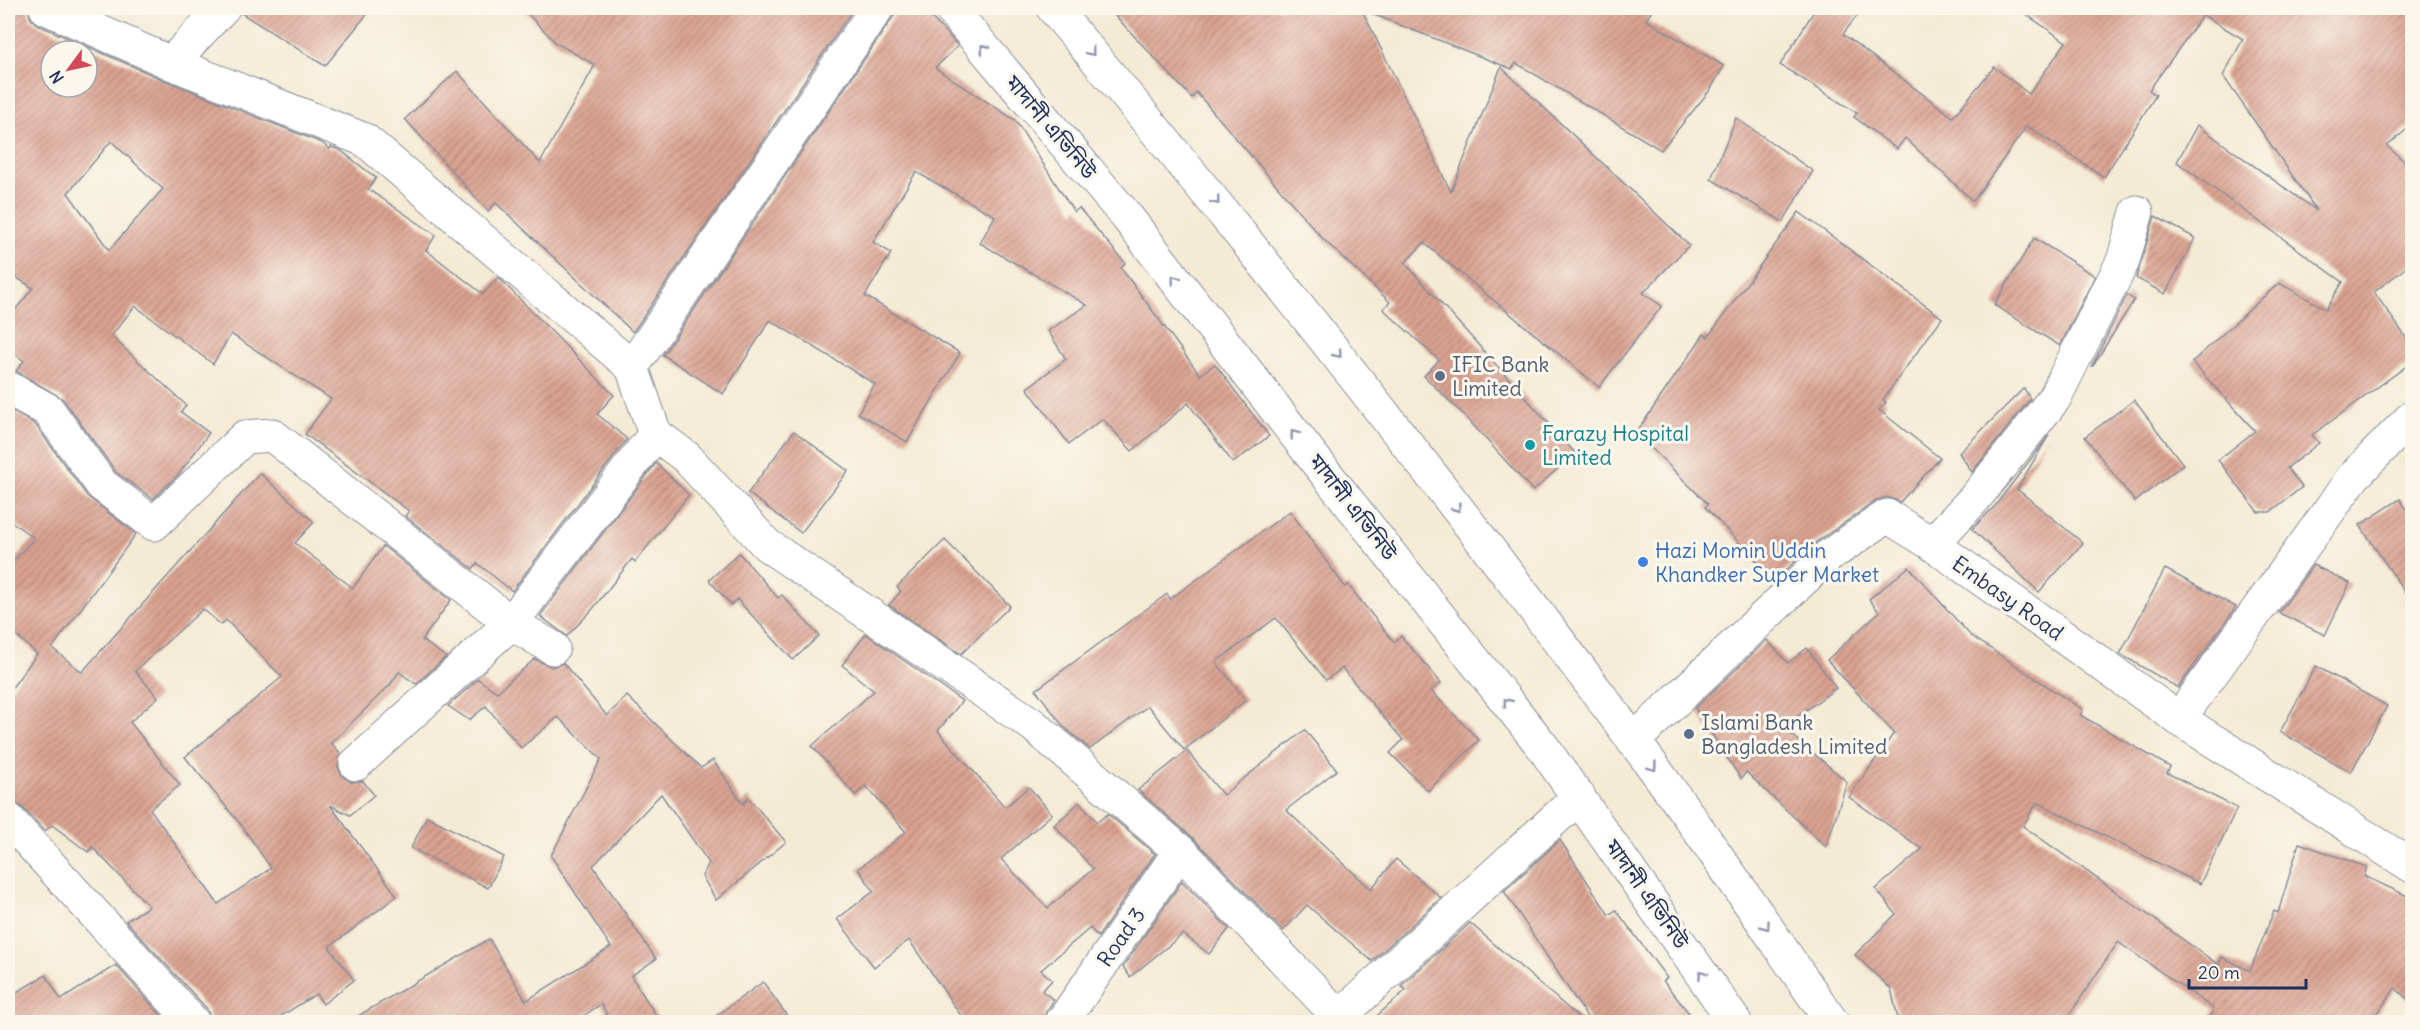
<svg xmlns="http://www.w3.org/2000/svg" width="2420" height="1030" font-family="Delius,'Noto Sans Bengali',sans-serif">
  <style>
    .building { fill: url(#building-hatch); fill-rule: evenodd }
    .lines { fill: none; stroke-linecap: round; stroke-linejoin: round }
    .street-casing { stroke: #888d9a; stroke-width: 35 }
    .secondary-casing { stroke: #888d9a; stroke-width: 35 }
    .street { stroke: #fff; stroke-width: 33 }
    .secondary { stroke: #fff; stroke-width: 33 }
    .oneway { stroke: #8d97ae }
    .service-dot { fill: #5c6f8a; stroke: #fbf7ec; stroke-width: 2 }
    .culture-dot { fill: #0f9aa8; stroke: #fbf7ec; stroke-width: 2 }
    .shop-dot { fill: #3f7fe0; stroke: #fbf7ec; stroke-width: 2 }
    .labels { text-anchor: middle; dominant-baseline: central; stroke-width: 6; stroke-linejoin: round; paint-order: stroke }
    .street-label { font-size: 21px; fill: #1b2f5e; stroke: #fbf7ec }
    .service-label { font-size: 21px; fill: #4e5e75; stroke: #fbf7ec; text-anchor: start }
    .culture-label { font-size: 21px; fill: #0d838f; stroke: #fbf7ec; text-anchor: start }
    .shop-label { font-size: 21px; fill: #366cbe; stroke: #fbf7ec; text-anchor: start }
  </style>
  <defs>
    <pattern id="building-hatch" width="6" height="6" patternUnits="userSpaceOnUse" patternTransform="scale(1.5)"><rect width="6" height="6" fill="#dba391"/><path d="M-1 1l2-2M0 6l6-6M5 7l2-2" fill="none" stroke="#b1857a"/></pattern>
  </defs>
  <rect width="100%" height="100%" fill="#fbf7ec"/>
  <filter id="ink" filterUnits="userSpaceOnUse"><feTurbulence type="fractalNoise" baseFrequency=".0167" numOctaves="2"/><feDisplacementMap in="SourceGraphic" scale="12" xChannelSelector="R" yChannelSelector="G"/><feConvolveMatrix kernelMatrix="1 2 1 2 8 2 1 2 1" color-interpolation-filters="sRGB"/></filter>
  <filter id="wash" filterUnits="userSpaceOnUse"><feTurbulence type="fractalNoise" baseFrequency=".008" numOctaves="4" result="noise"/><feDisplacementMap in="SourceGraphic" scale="24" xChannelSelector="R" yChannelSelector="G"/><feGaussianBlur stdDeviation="1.35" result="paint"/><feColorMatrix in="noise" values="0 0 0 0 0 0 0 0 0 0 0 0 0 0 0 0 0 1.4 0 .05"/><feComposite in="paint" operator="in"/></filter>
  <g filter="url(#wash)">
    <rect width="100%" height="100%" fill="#f4ebd5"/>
    <g id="blocks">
      <g class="building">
        <path d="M8,8H28L31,19L38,25L164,80L322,143L330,149L331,147L340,150L376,178L368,189L436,235L426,250L483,294L498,277L614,395L597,414L627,439L512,591L477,563L473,569L405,516L409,511L305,434L331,399L231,334L213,364L135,306L111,336L186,405L181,412L209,433L179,474L153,499L116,472L63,399L16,371L24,361L8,348V319L33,288L8,272ZM51,51H87V87H51ZM111,141L163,189L109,250L68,193Z"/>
        <path d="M241,8H372L325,66L241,13Z"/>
        <path d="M522,8H854L633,332L496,203L488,211L405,119L457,71L540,163L595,65L556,43Z"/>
        <path d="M903,8H922L949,36L958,46L935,68L1015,120L1074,212L1079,208L1125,263L1121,268L1200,375L1215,364L1269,436L1233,463L1188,403L1132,451L1103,419L1069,444L1027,388L1066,359L1048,331L1087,305L980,243L995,216L916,172L873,242L891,253L865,296L960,353L907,442L858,413L875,384L770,320L723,394L663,355L893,17Z"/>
        <path d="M1108,8H1653L1646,20L1724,66L1710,90L1661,150L1516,63L1512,69L1362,10L1451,192L1501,67L1689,245L1643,293L1662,306L1599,387L1424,243L1405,263L1575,453L1533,491L1464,415L1424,376L1439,360L1383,309L1390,302L1323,239L1196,92L1192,98Z"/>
        <path d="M1816,8H1863L1843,34L1953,117L1994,67L2029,94L2066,42L2017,8H2412V125L2387,146L2412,168V263L2374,292L2412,346V362L2312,435L2319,443L2287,468L2302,487L2270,512H2258L2218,460L2255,431L2192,362L2279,283L2326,309L2343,282L2177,162L2197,125L2317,211L2223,76L2243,39L2203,15L2149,90L2156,95L2104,177L2027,126L1973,201L1905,138L1897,149L1854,117L1857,113L1780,65Z"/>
        <path d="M1736,118L1813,171L1783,222L1711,179Z"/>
        <path d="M1799,212L1942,318L1883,399L1886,403L1879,410L1940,458L1900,502L1887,497L1876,501L1816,542L1775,580L1705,507L1708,504L1636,433L1704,334L1708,337Z"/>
        <path d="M2155,216L2195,238L2165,294L2136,278Z"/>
        <path d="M2034,238L2095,276L2060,346L1994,305Z"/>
        <path d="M2127,295L2134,300L2093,366H2092Z"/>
        <path d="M2024,388L2030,399L1972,472L1959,453Z"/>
        <path d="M2134,400L2183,464L2135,502L2085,437Z"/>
        <path d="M8,409L35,424L87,496L136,534L52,648L82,672L260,473L314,522L295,543L353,588L383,546L451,600L422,640L446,657L416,684L399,672L390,685L331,743L341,754L338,767L342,776L351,782L363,781L374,795L350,815L330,805L397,896L329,947L354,980L323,1004L316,994L270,1023H211L207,1009L126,921L149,906L92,847L88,852L52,825L45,831L21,806L8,801V693L37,654L8,628V567L34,538L8,519ZM203,609L221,625L226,620L282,677L185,757L242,826L271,868L218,904L150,809L180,785L130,722L158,697L135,671Z"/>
        <path d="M794,431L848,471L801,533L748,493Z"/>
        <path d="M2049,435L2017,489L2083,543L2039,592L1972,529L1995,506Z"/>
        <path d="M656,463L689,495L635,562L632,559L592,610L567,636L540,616Z"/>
        <path d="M2400,499L2412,518V603L2360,525Z"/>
        <path d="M1290,511L1345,587L1348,585L1394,642L1401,636L1441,683L1431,691L1479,740L1428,791L1390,753L1403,740L1342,668L1326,680L1276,618L1216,662L1246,700L1184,750L1148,706L1090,749L1063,726L1036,690L1167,594L1170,599Z"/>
        <path d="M945,540L1010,606L961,654L889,605L901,591L897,587Z"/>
        <path d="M739,553L778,598L782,595L819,636L793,660L737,599L731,605L709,580Z"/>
        <path d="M2313,565L2350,583L2325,635L2279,613Z"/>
        <path d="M1909,567L1970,635L2083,710L2080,715L2170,767L2167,773L2237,808L2200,884L2037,802L2023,826L2219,965L2222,957L2250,971L2274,911L2278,913L2299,843L2367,867L2364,876L2412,898V1003L2395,988L2371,1023H2208L2214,1009L2118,942L2064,1023H1899L1891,989L1855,955L1896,914L1876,889L1922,849L1849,797L1894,733L1827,660L1879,612L1869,599Z"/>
        <path d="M2165,569L2236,607L2178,688L2120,654Z"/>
        <path d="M866,634L962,701L938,731L1005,807L1029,787L1052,814L1001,859L1048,908L1093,869L1054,825L1080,802L1097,822L1108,814L1155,854L1098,937L1090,928L1041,970L1052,980L1042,991L1054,1000L1046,1012L1044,1023H966L909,940L874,967L837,919L874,891L858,869L906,832L866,786L855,795L812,746L874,691L842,665Z"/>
        <path d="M1767,640L1788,663L1807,648L1836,688L1783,727L1847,782L1826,847L1746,772L1741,779L1695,708Z"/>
        <path d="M535,659L552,667L563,663L607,716L627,696L701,768L713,760L743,804L748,797L786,842L716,900L702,876L709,863L661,794L593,866L656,959L631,976L661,1023H612L601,1004L573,1023H346L489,939L526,1001L611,947L551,856L601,759L558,717L521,748L486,706L469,720L448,706L478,679L497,692Z"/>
        <path d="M2316,666L2387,706L2351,772L2280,732Z"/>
        <path d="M1305,730L1337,770L1286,810L1371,889L1396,859L1441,898L1372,961L1307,905L1283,931L1193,838L1138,790L1187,751L1223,795Z"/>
        <path d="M427,816L504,857L488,888L411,848Z"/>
        <path d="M1560,840L1609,915L1616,910L1667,978L1663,981L1697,1023H1591L1504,891Z"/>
        <path d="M1182,881L1229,929L1209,954L1183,934L1130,977L1123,967Z"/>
        <path d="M1470,923L1585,1023H1369L1406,990L1401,986Z"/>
        <path d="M116,965L168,1023H8V997L46,975L61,1000Z"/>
        <path d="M763,982L792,1023H706Z"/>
      </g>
    </g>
  </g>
  <g filter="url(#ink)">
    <use href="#blocks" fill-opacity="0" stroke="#888d9a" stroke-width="1.5"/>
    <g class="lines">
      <defs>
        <g id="street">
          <path d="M46,8L171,63L365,140L632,367L655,434L686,457L767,545L1033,725L1180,851L1344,1022"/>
          <path d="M171,63L223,8"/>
          <path d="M632,367L877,8"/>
          <path d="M8,388L48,410L102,485L154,524L245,437L272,435L511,623L553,648"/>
          <path d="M1932,544L1975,498L2054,399L2123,261L2137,212"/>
          <path d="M2179,719L2354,476L2412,417"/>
          <path d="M1633,741L1827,557L1887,516L1932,544L2179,719L2412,866"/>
          <path d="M356,764L511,623L655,434"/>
          <path d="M8,819L193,1022"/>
          <path d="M1339,1017L1579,797"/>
          <path d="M1062,1022L1180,851"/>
        </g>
        <g id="secondary">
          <path d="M950,8L1127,217L1312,456L1543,747L1735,1022"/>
          <path d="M1053,8C1261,253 1459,506 1651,764C1714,849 1772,936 1832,1022"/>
        </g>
      </defs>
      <use href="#street" class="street-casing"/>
      <use href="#secondary" class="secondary-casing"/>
      <use href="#street" class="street"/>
      <use href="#secondary" class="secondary"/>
    </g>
    <defs><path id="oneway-chevron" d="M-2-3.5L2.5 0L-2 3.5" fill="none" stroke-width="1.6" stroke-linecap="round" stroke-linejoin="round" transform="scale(1.5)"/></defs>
    <g class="oneway">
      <use href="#oneway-chevron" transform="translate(984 48) rotate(-130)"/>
      <use href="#oneway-chevron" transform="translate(1091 52) rotate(50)"/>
      <use href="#oneway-chevron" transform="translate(1216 201) rotate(51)"/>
      <use href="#oneway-chevron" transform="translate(1175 279) rotate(-128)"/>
      <use href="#oneway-chevron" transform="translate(1338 354) rotate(51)"/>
      <use href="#oneway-chevron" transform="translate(1294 434) rotate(-128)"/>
      <use href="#oneway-chevron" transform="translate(1457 508) rotate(53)"/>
      <use href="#oneway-chevron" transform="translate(1507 702) rotate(-129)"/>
      <use href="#oneway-chevron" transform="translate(1653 767) rotate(54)"/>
      <use href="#oneway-chevron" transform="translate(1766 926) rotate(55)"/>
      <use href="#oneway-chevron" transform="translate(1702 974) rotate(-124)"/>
    </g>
  </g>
  <g class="service-dot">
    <circle cx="1440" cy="376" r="6"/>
    <circle cx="1689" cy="734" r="6"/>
  </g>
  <circle class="culture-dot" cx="1530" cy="445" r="6"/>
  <circle class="shop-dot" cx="1643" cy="562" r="6"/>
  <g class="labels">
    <g class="street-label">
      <text transform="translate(1051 127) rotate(50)">মাদানী এভিনিউ</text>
      <text transform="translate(1353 507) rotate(52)">মাদানী এভিনিউ</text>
      <text transform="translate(2008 598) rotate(35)">Embasy Road</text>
      <text transform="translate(1647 894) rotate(55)">মাদানী এভিনিউ</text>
      <text transform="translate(1121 937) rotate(-55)">Road 3</text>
    </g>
    <g class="service-label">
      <text x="1452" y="364">IFIC Bank<tspan x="1452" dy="24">Limited</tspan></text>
      <text x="1701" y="722">Islami Bank<tspan x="1701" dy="24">Bangladesh Limited</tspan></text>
    </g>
    <g class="culture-label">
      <text x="1542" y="433">Farazy Hospital<tspan x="1542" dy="24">Limited</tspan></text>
    </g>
    <g class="shop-label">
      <text x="1655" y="550">Hazi Momin Uddin<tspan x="1655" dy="24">Khandker Super Market</tspan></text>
    </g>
  </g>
  <rect width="2420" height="1030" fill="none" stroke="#fbf7ec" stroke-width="30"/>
  <g transform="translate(69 69) rotate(237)"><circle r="28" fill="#fbf7ec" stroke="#a1a7b3" stroke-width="1.5"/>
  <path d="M0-4.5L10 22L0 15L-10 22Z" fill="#d1495b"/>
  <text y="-9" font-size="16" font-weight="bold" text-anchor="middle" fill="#1b2f5e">N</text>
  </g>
  <path d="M2189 979v9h117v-9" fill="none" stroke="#1b2f5e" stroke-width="3"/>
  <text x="2198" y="979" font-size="18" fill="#1b2f5e" stroke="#fbf7ec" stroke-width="4.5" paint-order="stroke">20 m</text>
</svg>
